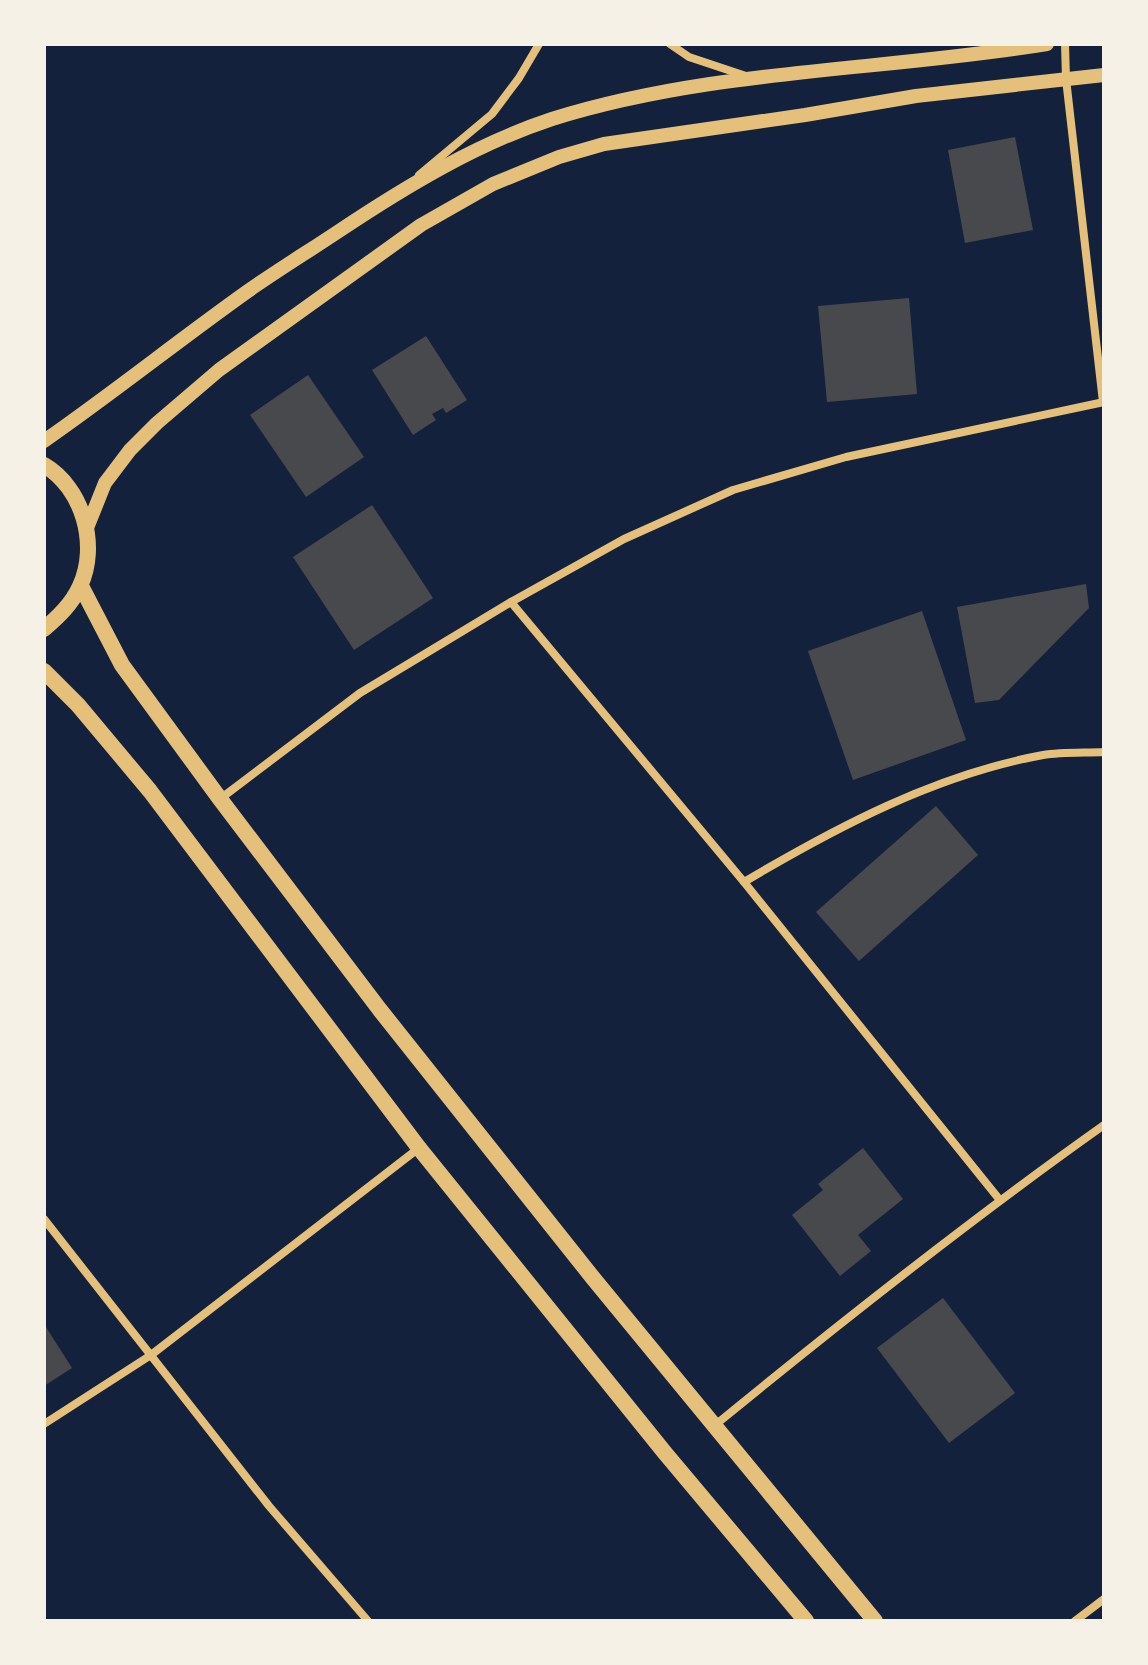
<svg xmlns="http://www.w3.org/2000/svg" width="1148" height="1665" font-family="'Source Sans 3',sans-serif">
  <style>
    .building { fill: #48494c }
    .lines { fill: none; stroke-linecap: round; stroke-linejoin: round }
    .minor { stroke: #e5c07b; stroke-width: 8 }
    .tertiary { stroke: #e5c07b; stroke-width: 14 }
    .secondary { stroke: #e5c07b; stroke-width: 16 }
  </style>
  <rect width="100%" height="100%" fill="#14213d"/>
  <g class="building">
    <path d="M1015,137L1033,230L965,243L948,150Z"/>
    <path d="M909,298L917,394L827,402L818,306Z"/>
    <path d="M426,336L467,400L446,413L443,408L432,414L436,420L413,435L372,370Z"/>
    <path d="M308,375L364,457L306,497L250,415Z"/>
    <path d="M372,505L433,598L354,650L293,557Z"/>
    <path d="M1086,584L1089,608L999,700L975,703L957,607Z"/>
    <path d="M922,611L966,740L853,780L808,651Z"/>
    <path d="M936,806L978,855L859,961L816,912Z"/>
    <path d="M863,1148L903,1199L858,1235L871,1251L840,1276L792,1215L823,1190L818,1184Z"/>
    <path d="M943,1298L1015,1393L949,1443L877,1348Z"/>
    <path d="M44,1324L72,1368L44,1386Z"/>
  </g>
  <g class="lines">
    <g class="minor">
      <path d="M670,44L689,57L746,76"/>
      <path d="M1065,44L1066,79L1103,402"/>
      <path d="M419,175L492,114L519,78L539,44"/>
      <path d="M511,602L744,882L999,1199"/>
      <path d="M220,799L360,693L511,602L624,539L733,490L846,457L1104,402"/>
      <path d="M744,882C837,827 935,775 1043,755C1062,752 1084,753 1104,752"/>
      <path d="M44,1219L269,1506L368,1621"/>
      <path d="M44,1424L151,1355L419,1148"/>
      <path d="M714,1426C841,1322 970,1220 1104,1125"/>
      <path d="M1075,1621L1104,1599"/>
    </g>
    <g class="tertiary">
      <path d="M44,441C113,393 179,340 248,291C278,270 309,251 339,231C405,187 476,144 552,119C711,69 883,71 1047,44"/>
      <path d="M87,528L105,483L130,450L157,423L219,370L421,225L493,184L559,157L604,144L805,115L916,96L1104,75"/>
    </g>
    <g class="secondary">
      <path d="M44,465C83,488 99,545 80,586C72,604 58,617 44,629"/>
      <path d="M81,586L122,665L220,799L380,1010L593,1278L875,1621"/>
      <path d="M44,671L78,705L150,791L419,1148L665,1453L806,1621"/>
    </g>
  </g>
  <rect width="1148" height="1665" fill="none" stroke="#f6f1e7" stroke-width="92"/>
</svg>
